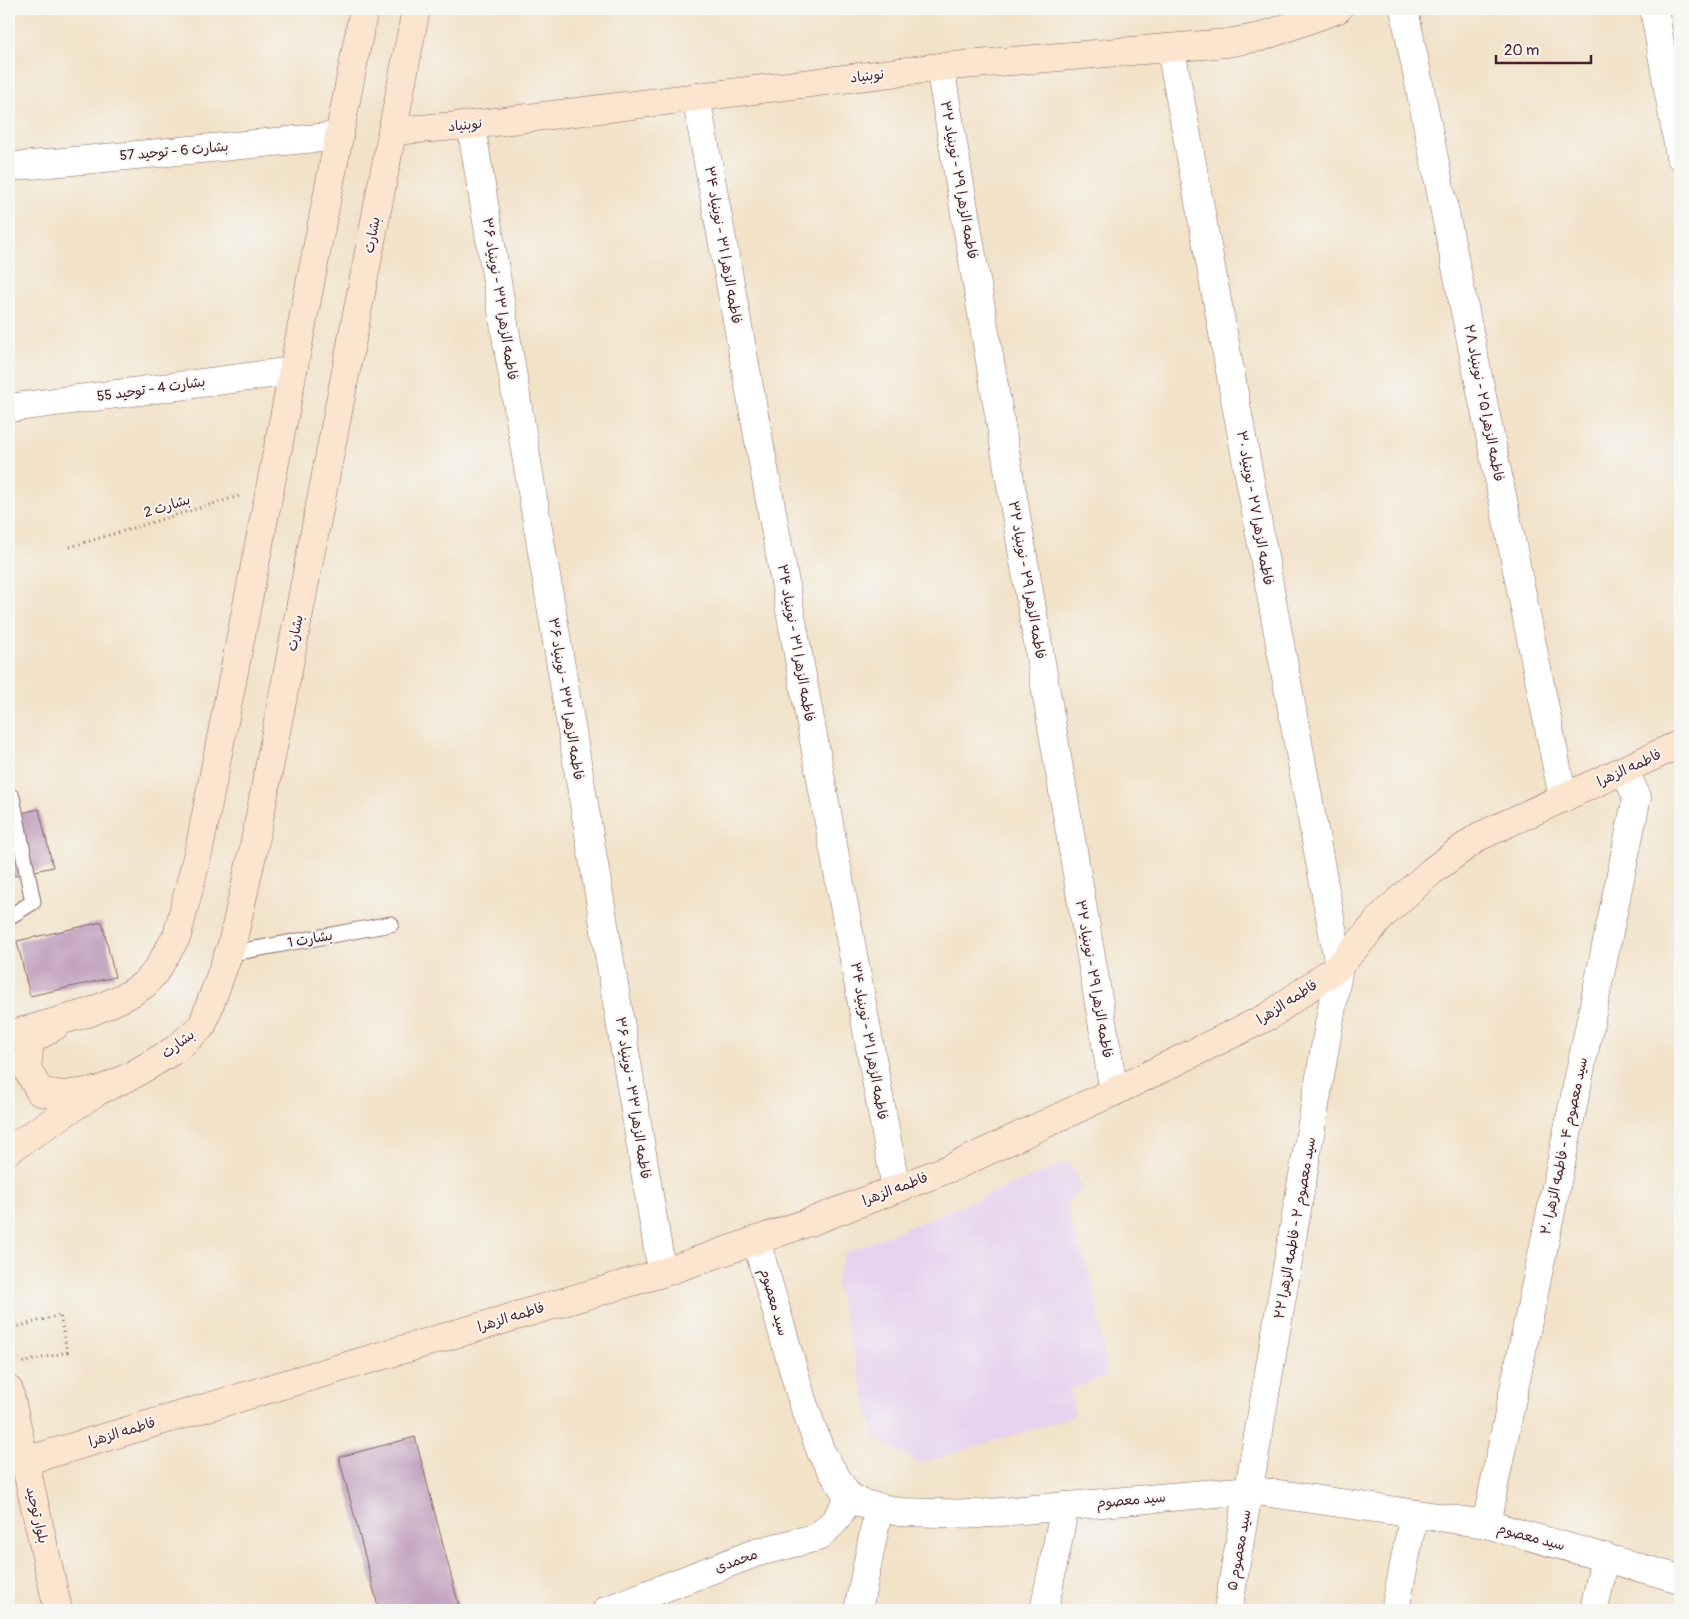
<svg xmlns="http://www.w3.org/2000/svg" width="1689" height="1619" font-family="Pangolin,'Playpen Sans Arabic',sans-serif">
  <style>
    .built { fill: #e7d2ef }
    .building { fill: #bc9aba }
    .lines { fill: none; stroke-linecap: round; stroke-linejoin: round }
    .lane-casing { stroke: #856362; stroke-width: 17 }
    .street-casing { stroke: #856362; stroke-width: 29 }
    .secondary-casing { stroke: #856362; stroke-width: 29 }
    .path { stroke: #856362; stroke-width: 3; stroke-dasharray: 1 4; stroke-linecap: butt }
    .lane { stroke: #fff; stroke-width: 15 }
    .street { stroke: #fff; stroke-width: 28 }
    .secondary { stroke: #fce5cf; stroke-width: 28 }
    .labels { text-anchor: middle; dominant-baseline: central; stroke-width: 4; stroke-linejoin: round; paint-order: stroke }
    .street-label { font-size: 14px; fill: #4a1f2b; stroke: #f6f6f2 }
  </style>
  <rect width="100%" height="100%" fill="#f6f6f2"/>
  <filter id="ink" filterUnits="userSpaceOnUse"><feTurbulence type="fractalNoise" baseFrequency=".02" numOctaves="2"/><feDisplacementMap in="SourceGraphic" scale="10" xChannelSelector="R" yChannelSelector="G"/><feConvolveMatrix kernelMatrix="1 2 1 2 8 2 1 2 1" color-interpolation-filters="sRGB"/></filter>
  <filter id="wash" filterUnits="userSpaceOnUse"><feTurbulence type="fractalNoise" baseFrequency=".0096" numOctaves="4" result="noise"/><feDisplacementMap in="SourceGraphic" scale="20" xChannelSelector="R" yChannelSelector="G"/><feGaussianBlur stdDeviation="1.12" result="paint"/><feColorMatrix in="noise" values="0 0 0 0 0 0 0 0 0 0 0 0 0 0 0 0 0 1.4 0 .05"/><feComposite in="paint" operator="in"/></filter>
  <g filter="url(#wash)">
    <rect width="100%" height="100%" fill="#f2e2c8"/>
    <path class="built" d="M1069,1162L1082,1187L1065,1206L1094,1285L1107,1376L1069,1389L1075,1416L920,1464L875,1438L835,1281L845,1253Z"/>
    <g id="blocks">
      <g class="building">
        <path d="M39,809L53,867L9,877V816Z"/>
        <path d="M102,922L115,977L30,996L17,941Z"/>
        <path d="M415,1437L460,1610H379L339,1457Z"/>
      </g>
    </g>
  </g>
  <g filter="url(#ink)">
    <use href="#blocks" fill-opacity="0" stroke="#856362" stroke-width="1"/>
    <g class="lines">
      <defs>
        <g id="lane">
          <path d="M9,797H12L33,902L9,917"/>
          <path d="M228,954L391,924"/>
        </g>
        <g id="street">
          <path d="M1404,9L1563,798"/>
          <path d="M1654,9L1680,156"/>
          <path d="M1171,49L1339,966L1228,1610"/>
          <path d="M940,67L1114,1092"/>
          <path d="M696,97L896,1189"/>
          <path d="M471,125L662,1273"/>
          <path d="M9,167L339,136"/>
          <path d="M9,408L293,371"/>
          <path d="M756,1240L802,1400L821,1452L844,1490L850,1497L863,1504L900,1512L978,1514L1250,1490L1486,1524L1680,1579"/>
          <path d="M1486,1524L1637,797L1624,770"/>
          <path d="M607,1610L755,1553L818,1537L835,1521L850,1497"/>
          <path d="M858,1610L879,1507"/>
          <path d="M1044,1610L1065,1506"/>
          <path d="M1395,1610L1414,1514"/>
          <path d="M1594,1610L1605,1557"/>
        </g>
        <g id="secondary">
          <path d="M392,131L471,125L940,67L1227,43L1261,37L1338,9"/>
          <path d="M55,1026L30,1041L27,1069L40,1092L64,1095L95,1091"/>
          <path d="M9,1035L91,1012L128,995L145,984L156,971L177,936L200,845L364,9"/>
          <path d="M9,1150L98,1091L131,1076L176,1049L202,1026L232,944L253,851L416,9"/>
          <path d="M9,1390L58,1610"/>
          <path d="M25,1461L662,1273L818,1219L953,1167L1128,1085L1269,1016L1339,966L1386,912L1432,871L1478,837L1680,744"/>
        </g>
      </defs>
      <use href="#lane" class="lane-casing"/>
      <use href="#street" class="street-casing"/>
      <use href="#secondary" class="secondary-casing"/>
      <g class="path">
        <path d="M70,547L239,496"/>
        <path d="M9,1329L60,1315L67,1352L21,1363"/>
      </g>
      <use href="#lane" class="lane"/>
      <use href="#street" class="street"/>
      <use href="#secondary" class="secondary"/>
    </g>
  </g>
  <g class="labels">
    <g class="street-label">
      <text transform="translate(867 76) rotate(-7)">نوبنیاد</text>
      <text transform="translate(465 125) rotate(-6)">نوبنیاد</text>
      <text transform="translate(174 151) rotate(-5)">بشارت 6 - توحید 57</text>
      <text transform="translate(959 180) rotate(80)">فاطمه الزهرا ۲۹ - نوبنیاد ۳۲</text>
      <text transform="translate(372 235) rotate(-79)">بشارت</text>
      <text transform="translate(723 245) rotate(80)">فاطمه الزهرا ۳۱ - نوبنیاد ۳۴</text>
      <text transform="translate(500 299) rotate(81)">فاطمه الزهرا ۳۳ - نوبنیاد ۳۶</text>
      <text transform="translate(151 389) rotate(-8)">بشارت 4 - توحید 55</text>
      <text transform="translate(1484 403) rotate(79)">فاطمه الزهرا ۲۵ - نوبنیاد ۲۸</text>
      <text transform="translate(167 506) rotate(-17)">بشارت 2</text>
      <text transform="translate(1255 508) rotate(80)">فاطمه الزهرا ۲۷ - نوبنیاد ۳۰</text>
      <text transform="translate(1027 580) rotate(80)">فاطمه الزهرا ۲۹ - نوبنیاد ۳۲</text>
      <text transform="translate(295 633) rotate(-79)">بشارت</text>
      <text transform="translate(796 643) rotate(80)">فاطمه الزهرا ۳۱ - نوبنیاد ۳۴</text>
      <text transform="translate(566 699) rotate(81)">فاطمه الزهرا ۳۳ - نوبنیاد ۳۶</text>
      <text transform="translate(1629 768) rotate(-25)">فاطمه الزهرا</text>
      <text transform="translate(310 939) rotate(-10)">بشارت 1</text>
      <text transform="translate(1094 979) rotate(80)">فاطمه الزهرا ۲۹ - نوبنیاد ۳۲</text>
      <text transform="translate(1287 1002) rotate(-33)">فاطمه الزهرا</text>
      <text transform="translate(869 1041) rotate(80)">فاطمه الزهرا ۳۱ - نوبنیاد ۳۴</text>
      <text transform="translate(178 1044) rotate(-37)">بشارت</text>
      <text transform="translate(633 1098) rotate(81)">فاطمه الزهرا ۳۳ - نوبنیاد ۳۶</text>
      <text transform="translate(1564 1146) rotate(-78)">سید معصوم ۴ - فاطمه الزهرا ۲۰</text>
      <text transform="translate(895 1189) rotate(-21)">فاطمه الزهرا</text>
      <text transform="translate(1295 1228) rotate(-80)">سید معصوم ۲ - فاطمه الزهرا ۲۲</text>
      <text transform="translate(774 1302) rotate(74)">سید معصوم</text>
      <text transform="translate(511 1317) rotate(-17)">فاطمه الزهرا</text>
      <text transform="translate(122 1432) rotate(-17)">فاطمه الزهرا</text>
      <text transform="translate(1131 1500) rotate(-5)">سید معصوم</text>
      <text transform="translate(37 1515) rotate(77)">بلوار توحید</text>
      <text transform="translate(1531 1537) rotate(15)">سید معصوم</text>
      <text transform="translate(1239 1550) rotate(-80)">سید معصوم ۵</text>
      <text transform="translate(736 1561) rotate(-20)">محمدی</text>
    </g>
  </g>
  <rect width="1689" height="1619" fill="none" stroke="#f6f6f2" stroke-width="30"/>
  <path d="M1496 55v8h95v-8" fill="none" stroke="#4a1f2b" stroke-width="2.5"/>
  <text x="1504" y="55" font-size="15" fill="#4a1f2b" stroke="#f6f6f2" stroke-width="4" paint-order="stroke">20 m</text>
</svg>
